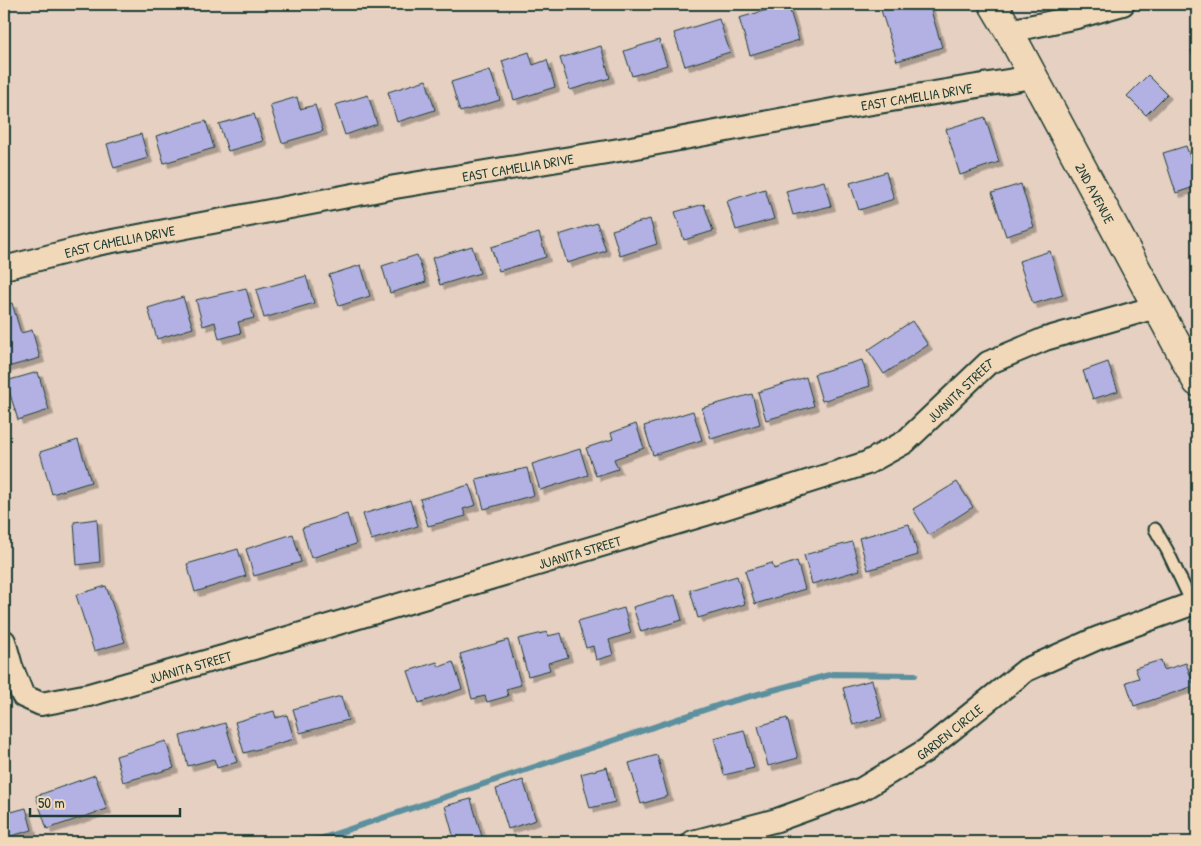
<svg xmlns="http://www.w3.org/2000/svg" width="1201" height="846" font-family="'Patrick Hand',sans-serif">
  <style>
    .lines { fill: none; stroke-linecap: round; stroke-linejoin: round }
    .stream { stroke: #5c909e; stroke-width: 6 }
    .building { fill: #b3b1e3; stroke: #1f3d34; filter: url(#shadow) }
    .lane-casing { stroke: #1f3d34; stroke-width: 15 }
    .street-casing { stroke: #1f3d34; stroke-width: 26 }
    .secondary-casing { stroke: #1f3d34; stroke-width: 31 }
    .lane { stroke: #f1d8b9; stroke-width: 11 }
    .street { stroke: #f1d8b9; stroke-width: 22 }
    .secondary { stroke: #f1d8b9; stroke-width: 28 }
    .labels { text-anchor: middle; dominant-baseline: central; stroke-width: 4; stroke-linejoin: round; paint-order: stroke }
    .street-label { font-size: 14px; fill: #1f3d34; stroke: #f1d8b9 }
  </style>
  <defs>
    <filter id="shadow"><feDropShadow dx="4.5" dy="4.5" stdDeviation="0" flood-color="#0004"/></filter>
  </defs>
  <rect width="100%" height="100%" fill="#e5d0c1"/>
  <filter id="ink" filterUnits="userSpaceOnUse"><feTurbulence type="fractalNoise" baseFrequency=".02" numOctaves="2"/><feDisplacementMap in="SourceGraphic" scale="10" xChannelSelector="R" yChannelSelector="G"/><feConvolveMatrix kernelMatrix="1 2 1 2 8 2 1 2 1" color-interpolation-filters="sRGB"/></filter>
  <g filter="url(#ink)">
    <g class="lines">
      <path class="stream" d="M295,842L320,839L725,703L833,674L915,675"/>
    </g>
    <g class="building">
      <path d="M788,4L799,40L750,55L739,18Z"/>
      <path d="M901,4H929L942,47L897,61L881,10Z"/>
      <path d="M719,19L730,52L685,66L674,33Z"/>
      <path d="M659,40L667,65L632,76L624,51Z"/>
      <path d="M601,46L610,78L570,90L560,58Z"/>
      <path d="M1197,48V70L1191,50Z"/>
      <path d="M529,52L533,65L547,60L555,87L514,100L502,61Z"/>
      <path d="M490,70L500,100L460,112L451,82Z"/>
      <path d="M1148,75L1167,94L1146,115L1127,96Z"/>
      <path d="M426,80L435,110L397,122L388,92Z"/>
      <path d="M368,95L377,124L345,135L335,105Z"/>
      <path d="M297,97L300,109L315,105L323,131L282,143L270,105Z"/>
      <path d="M254,114L263,141L228,151L219,124Z"/>
      <path d="M985,117L999,162L960,175L946,129Z"/>
      <path d="M206,121L214,148L164,163L156,136Z"/>
      <path d="M141,134L148,158L114,168L107,144Z"/>
      <path d="M1186,146L1190,157L1197,155V186L1176,193L1163,153Z"/>
      <path d="M886,172L894,199L859,210L850,183Z"/>
      <path d="M824,181L831,206L793,215L786,191Z"/>
      <path d="M1021,184L1034,227L1006,236L992,193Z"/>
      <path d="M765,189L774,219L736,230L727,201Z"/>
      <path d="M704,204L713,231L684,240L675,212Z"/>
      <path d="M650,219L657,244L620,256L612,230Z"/>
      <path d="M597,223L606,251L567,263L559,235Z"/>
      <path d="M539,233L546,257L499,271L491,247Z"/>
      <path d="M472,246L480,273L440,285L432,258Z"/>
      <path d="M1050,251L1063,295L1033,304L1019,261Z"/>
      <path d="M417,255L426,282L390,293L382,266Z"/>
      <path d="M361,265L370,296L339,306L329,275Z"/>
      <path d="M306,276L314,303L264,318L256,290Z"/>
      <path d="M246,288L254,318L238,322L241,333L219,339L215,322L203,326L196,300Z"/>
      <path d="M183,297L193,328L157,339L148,308Z"/>
      <path d="M12,303L21,333L32,330L40,358L4,368V305Z"/>
      <path d="M912,321L928,345L884,374L868,350Z"/>
      <path d="M862,360L870,386L822,401L814,374Z"/>
      <path d="M1108,362L1118,391L1093,399L1083,371Z"/>
      <path d="M38,372L49,410L18,420L6,381Z"/>
      <path d="M806,377L814,406L766,420L758,392Z"/>
      <path d="M752,394L760,424L711,439L702,408Z"/>
      <path d="M693,411L702,440L653,455L644,426Z"/>
      <path d="M636,424L644,448L614,459L618,469L596,476L586,448L613,439L611,433Z"/>
      <path d="M78,440L91,482L52,494L40,452Z"/>
      <path d="M580,449L588,475L540,490L532,464Z"/>
      <path d="M527,468L534,495L484,509L476,479Z"/>
      <path d="M957,482L973,507L929,535L913,509Z"/>
      <path d="M469,485L476,505L463,509L466,516L428,526L420,499Z"/>
      <path d="M410,500L418,526L371,540L363,514Z"/>
      <path d="M347,514L356,544L311,558L302,528Z"/>
      <path d="M97,519L100,562L77,565L74,522Z"/>
      <path d="M909,524L918,555L868,570L859,538Z"/>
      <path d="M293,534L301,562L254,576L246,549Z"/>
      <path d="M852,542L860,570L812,584L804,555Z"/>
      <path d="M238,549L246,576L195,592L187,564Z"/>
      <path d="M797,561L805,589L755,604L745,571L772,563L774,569Z"/>
      <path d="M737,576L745,604L698,618L690,590Z"/>
      <path d="M106,586L125,642L94,651L76,595Z"/>
      <path d="M675,595L682,620L641,632L633,607Z"/>
      <path d="M624,608L631,633L609,640L613,655L596,660L593,646L586,648L578,621Z"/>
      <path d="M547,632L548,636L561,633L568,657L548,663L550,670L528,676L518,639Z"/>
      <path d="M508,640L521,685L506,689L508,696L487,702L485,696L472,699L460,654Z"/>
      <path d="M1161,660L1164,670L1186,663L1194,686L1134,706L1126,682L1139,678L1135,668Z"/>
      <path d="M437,662L439,667L453,662L462,689L419,703L408,671Z"/>
      <path d="M872,680L882,717L853,725L843,688Z"/>
      <path d="M341,696L348,720L300,733L293,709Z"/>
      <path d="M274,711L276,718L287,715L294,739L244,753L235,722Z"/>
      <path d="M787,718L798,758L768,766L758,726Z"/>
      <path d="M225,723L237,762L217,768L214,759L188,766L180,736Z"/>
      <path d="M744,730L754,768L724,775L714,738Z"/>
      <path d="M166,741L174,768L123,782L116,756Z"/>
      <path d="M657,755L668,796L641,804L629,763Z"/>
      <path d="M607,767L615,802L590,808L581,774Z"/>
      <path d="M95,775L107,809L47,829L36,796Z"/>
      <path d="M523,780L536,820L508,829L496,789Z"/>
      <path d="M471,799L482,837L463,842H455L445,806Z"/>
      <path d="M26,808L32,830L4,838V814Z"/>
      <path d="M1025,837L1027,842H1010Z"/>
    </g>
    <g class="lines">
      <defs>
        <path id="lane" d="M1155,529L1167,550L1192,603"/>
        <g id="street">
          <path d="M1009,31L1077,17L1123,4"/>
          <path id="s1" d="M4,268L97,244L395,187L631,148L854,106L1033,77"/>
          <path id="s2" d="M4,641L11,666L23,696L41,704L89,695L254,648L706,514L867,463L905,442L988,363L1045,339L1156,307"/>
          <path id="s3" d="M693,842L777,820L862,789L925,751L1026,670L1098,638L1197,602"/>
        </g>
        <g id="secondary">
          <path id="s4" d="M993,4L1009,31L1197,382"/>
        </g>
      </defs>
      <use href="#lane" class="lane-casing"/>
      <use href="#street" class="street-casing"/>
      <use href="#secondary" class="secondary-casing"/>
      <use href="#lane" class="lane"/>
      <use href="#street" class="street"/>
      <use href="#secondary" class="secondary"/>
    </g>
  </g>
  <g class="labels">
    <g class="street-label">
      <text stroke="none"><textPath href="#s1" startOffset="929">EAST CAMELLIA DRIVE</textPath></text>
      <text stroke="none"><textPath href="#s1" startOffset="524">EAST CAMELLIA DRIVE</textPath></text>
      <text stroke="none"><textPath href="#s4" startOffset="215">2ND AVENUE</textPath></text>
      <text stroke="none"><textPath href="#s1" startOffset="119">EAST CAMELLIA DRIVE</textPath></text>
      <text stroke="none"><textPath href="#s2" startOffset="1058">JUANITA STREET</textPath></text>
      <text stroke="none"><textPath href="#s2" startOffset="638">JUANITA STREET</textPath></text>
      <text stroke="none"><textPath href="#s2" startOffset="232">JUANITA STREET</textPath></text>
      <text stroke="none"><textPath href="#s3" startOffset="282">GARDEN CIRCLE</textPath></text>
    </g>
  </g>
  <rect width="1201" height="846" fill="none" stroke="#f1d8b9" stroke-width="20"/>
  <rect x="10" y="10" width="1181" height="826" fill="none" stroke="#1f3d34" stroke-width="2" filter="url(#ink)"/>
  <path d="M30 808v8h150v-8" fill="none" stroke="#1f3d34" stroke-width="2.5"/>
  <text x="38" y="808" font-size="15" fill="#1f3d34" stroke="#f1d8b9" stroke-width="4" paint-order="stroke">50 m</text>
</svg>
